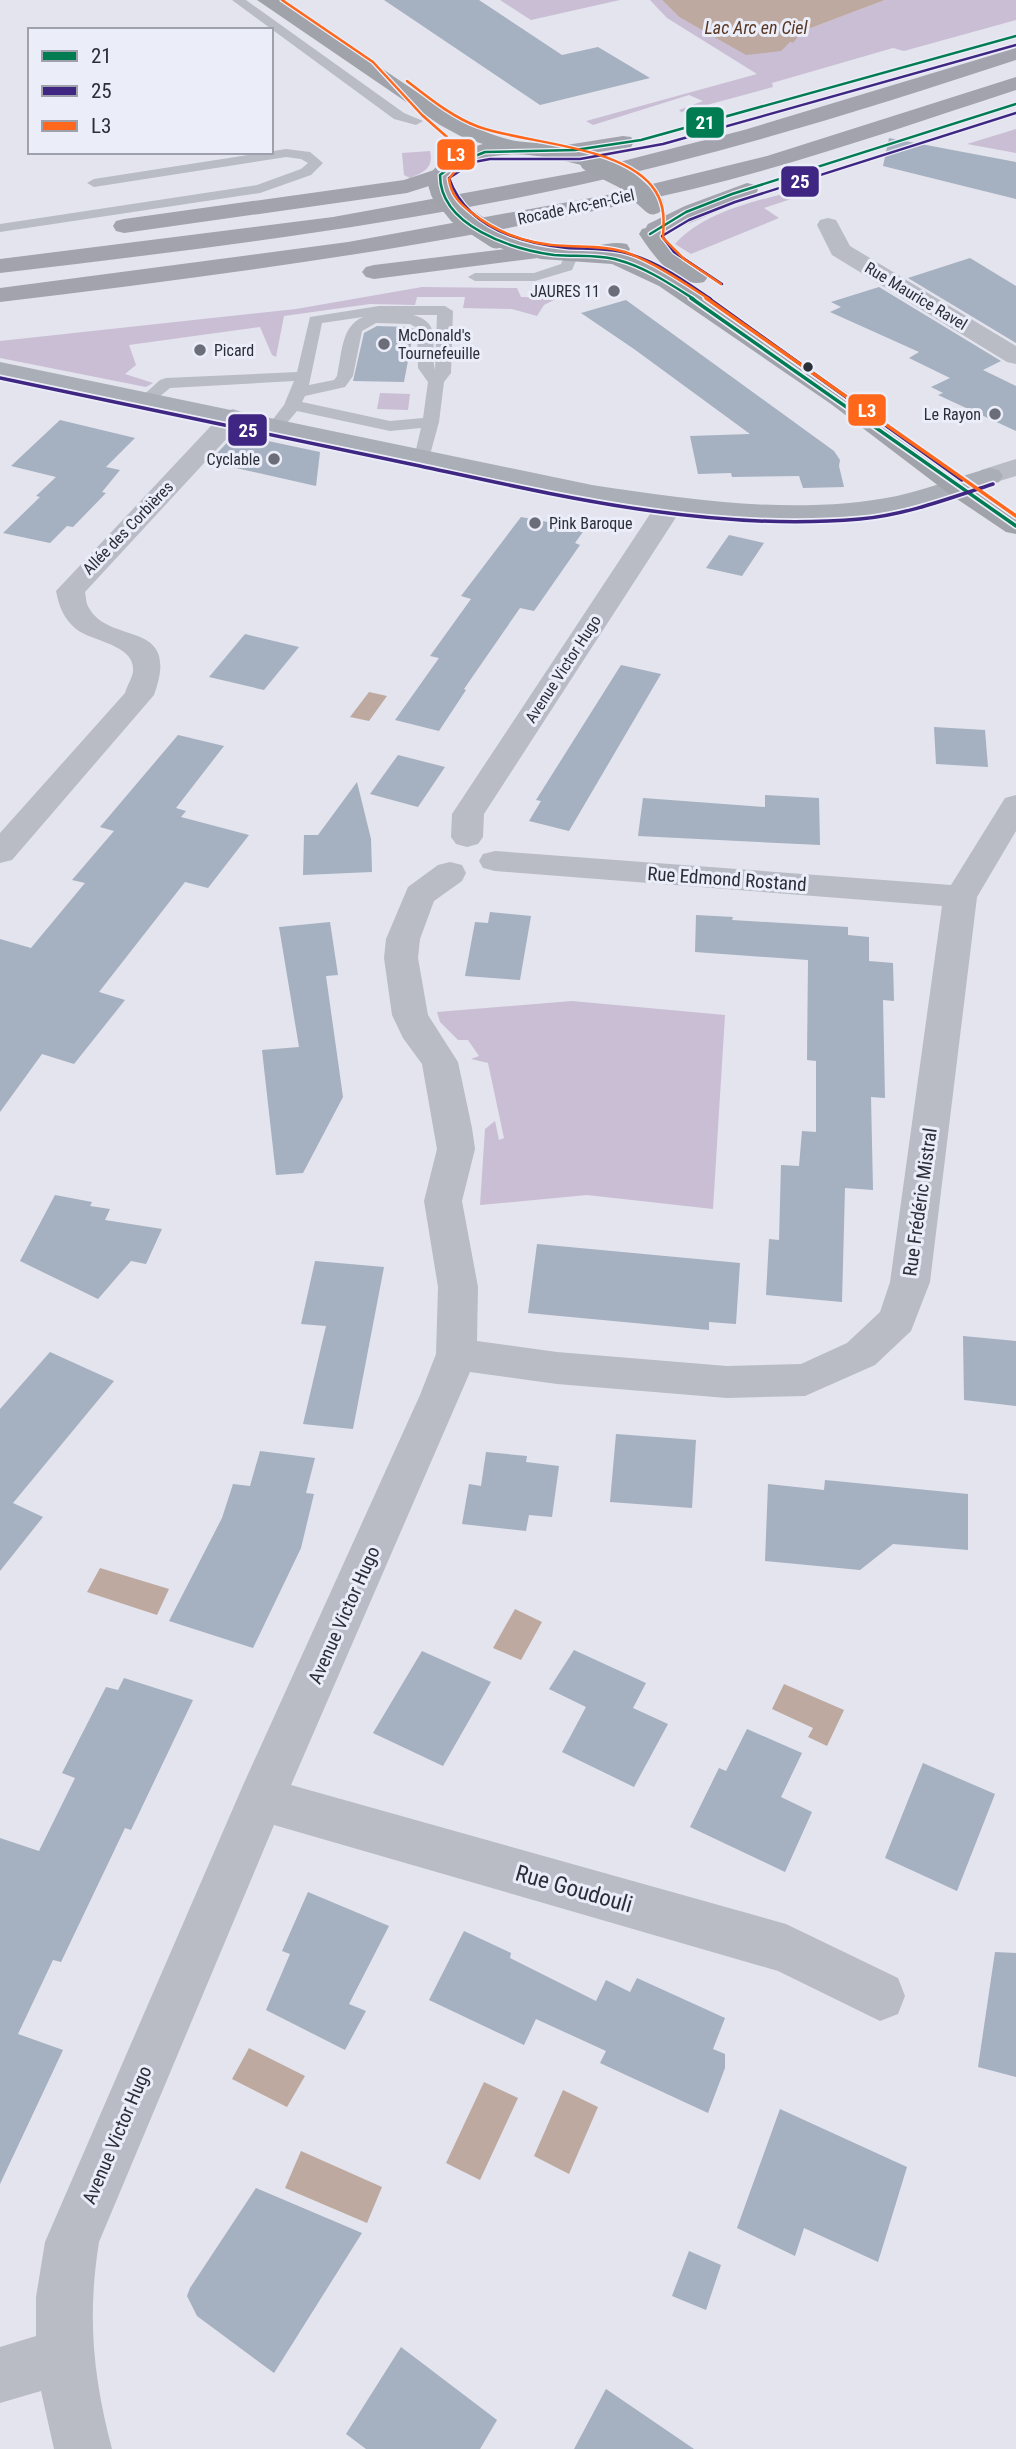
<svg xmlns="http://www.w3.org/2000/svg" width="1016" height="2449" font-family="'Roboto Condensed',sans-serif">
  <style>
    .green { fill: #cabed5 }
    .water { fill: #bea9a0 }
    .building { fill: #a5b0c0 }
    .lines { fill: none; stroke-linecap: round; stroke-linejoin: round }
    .lane { fill: #b9bcc4; fill-rule: evenodd }
    .street { fill: #b9bcc4; fill-rule: evenodd }
    .secondary { fill: #aaaeb6; fill-rule: evenodd }
    .primary { fill: #a0a3aa; fill-rule: evenodd }
    .highway { fill: #a2a3ac; fill-rule: evenodd }
    .primary-bridge { stroke: #a0a3aa; stroke-width: 21 }
    .bus-1-far1-casing { stroke: #ebedf9; stroke-width: 5 }
    .bus-1-casing { stroke: #ebedf9; stroke-width: 7 }
    .bus-2-far1-casing { stroke: #ebedf9; stroke-width: 5 }
    .bus-2-casing { stroke: #ebedf9; stroke-width: 7 }
    .bus-3-far1-casing { stroke: #ebedf9; stroke-width: 5 }
    .bus-3-casing { stroke: #ebedf9; stroke-width: 7 }
    .bus-1-far1 { stroke: #007c52; stroke-width: 2.5 }
    .bus-1 { stroke: #007c52; stroke-width: 3.5 }
    .bus-2-far1 { stroke: #3f2682; stroke-width: 2.5 }
    .bus-2 { stroke: #3f2682; stroke-width: 3.5 }
    .bus-3-far1 { stroke: #ff671b; stroke-width: 2.5 }
    .bus-3 { stroke: #ff671b; stroke-width: 3.5 }
    .poi-dot { fill: #6b6e78; stroke: #ebedf9; stroke-width: 2.5 }
    .bus-dot { fill: #2a2f38; stroke: #ebedf9; stroke-width: 2.5 }
    .labels { text-anchor: middle; dominant-baseline: central; stroke-width: 6; stroke-linejoin: round; paint-order: stroke }
    .far-street-label { font-size: 16px; fill: #2a2f38; stroke: #ebedf9 }
    .far-poi-label { font-size: 16px; fill: #2a2f38; stroke: #ebedf9; text-anchor: end }
    .far-water-label { font-size: 18px; font-style: italic; fill: #583621; stroke: #ebedf9 }
    .street-label { font-size: 19px; fill: #2a2f38; stroke: #ebedf9 }
    .near-street-label { font-size: 23px; fill: #2a2f38; stroke: #ebedf9 }
    .line-badge { stroke: #ebedf9; stroke-width: 2.5 }
    .badge-label { font-size: 19px; text-anchor: middle; font-weight: bold; fill: #fff }
  </style>
  <rect width="100%" height="100%" fill="#e3e4ee"/>
  <g class="green">
    <path d="M500,0H620L531,20Z"/>
    <path d="M650,0H662L679,17L733,47L793,42L803,31L885,0H1016V20L904,51L893,48L772,83L773,87L681,112L679,110L703,101L689,95L593,125L586,121L757,74L667,18Z"/>
    <path d="M1016,129V153L967,144Z"/>
    <path d="M430,151C434,168 424,172 410,178L404,175L402,153Z"/>
    <path d="M806,188L809,193L764,208L779,218L691,254L675,244C707,209 762,200 806,188Z"/>
    <path d="M422,287L517,288L521,297L558,298L544,305L537,316L512,309L463,308L465,297H417L415,305L370,304L284,316L276,357L272,355L260,327L129,345L136,365L125,374L153,383L146,387L0,358V341L296,309Z"/>
    <path d="M380,393L410,394L408,410L377,409Z"/>
    <path d="M572,1001L725,1015L713,1209L587,1195L480,1205L485,1129L495,1121L499,1140L504,1138L488,1063L471,1059L479,1056L468,1040H458L440,1022L437,1012Z"/>
  </g>
  <g class="water">
    <path d="M662,0H885L803,31L793,43L790,42L781,51L746,55L679,17Z"/>
    <path d="M369,692L387,696L369,721L350,717Z"/>
    <path d="M100,1568L169,1589L157,1615L87,1592Z"/>
    <path d="M515,1609L542,1622L521,1660L493,1648Z"/>
    <path d="M784,1684L844,1710L827,1746L808,1737L813,1728L772,1709Z"/>
    <path d="M249,2048L305,2076L287,2107L232,2079Z"/>
    <path d="M484,2082L518,2098L480,2180L446,2163Z"/>
    <path d="M563,2090L598,2107L569,2174L534,2156Z"/>
    <path d="M301,2151L382,2187L367,2223L285,2188Z"/>
  </g>
  <g class="building">
    <path d="M384,0H479L562,55L598,47L650,78L540,105Z"/>
    <path d="M889,138L1016,162V199L883,166Z"/>
    <path d="M970,258L1016,286V343L908,278Z"/>
    <path d="M879,287L1001,361L983,370L1016,386V431L938,395L943,393L931,387L950,378L909,358L919,352L830,312L841,307L831,302Z"/>
    <path d="M626,300L834,451L840,460L839,466L844,487L803,488L799,476L732,477L731,473L698,474L690,436L750,434L634,349L581,313Z"/>
    <path d="M377,326L409,327L414,329L404,382L353,381L364,333Z"/>
    <path d="M60,420L135,438L106,467L120,470L102,492L106,493L73,527L67,526L50,543L3,533L40,497L36,496L56,477L11,466Z"/>
    <path d="M235,434L320,452L316,486L209,462Z"/>
    <path d="M521,517L585,529L575,543L580,545L534,611L520,608L464,689L466,690L439,731L395,720L439,658L430,656L471,599L461,596Z"/>
    <path d="M729,535L764,543L742,576L706,568Z"/>
    <path d="M245,634L299,647L264,690L209,677Z"/>
    <path d="M621,665L661,674L569,831L529,821L541,801L536,800Z"/>
    <path d="M934,727L985,730L988,767L936,764Z"/>
    <path d="M178,735L224,746L176,808L186,811L181,817L249,835L208,888L185,882L99,992L125,1000L74,1064L42,1054L0,1112V939L31,948L85,883L72,880L114,831L100,827Z"/>
    <path d="M398,755L445,767L418,807L370,794Z"/>
    <path d="M357,782L371,839L372,872L303,875L304,835H318Z"/>
    <path d="M765,795L819,798L820,845L638,836L643,798L765,807Z"/>
    <path d="M490,912L531,916L520,980L465,976L475,922L488,923Z"/>
    <path d="M696,915L733,917L732,920L848,927V935L869,937V961L893,963L894,1001L883,1000L885,1098L871,1097L873,1190L845,1188L842,1302L766,1295L769,1239L779,1240L781,1165L799,1166L802,1131L816,1132V1061L807,1060L808,960L695,952Z"/>
    <path d="M330,922L338,975L326,976L343,1097L303,1173L276,1175L262,1050L299,1047L279,927Z"/>
    <path d="M55,1195L92,1202L90,1206L110,1209L105,1220L162,1229L146,1264L131,1261L98,1299L20,1261Z"/>
    <path d="M537,1244L740,1263L736,1324L709,1322V1330L528,1313Z"/>
    <path d="M315,1261L384,1267L353,1429L303,1424L326,1326L301,1324Z"/>
    <path d="M963,1336L1016,1341V1406L964,1400Z"/>
    <path d="M50,1352L114,1381L13,1503L43,1517L0,1571V1409Z"/>
    <path d="M616,1434L696,1440L692,1508L610,1502Z"/>
    <path d="M260,1451L315,1458L306,1493L314,1494L301,1548L253,1648L169,1621L222,1518L233,1484L250,1486Z"/>
    <path d="M486,1452L527,1456L526,1462L559,1466L552,1517L529,1515L526,1531L462,1524L469,1484L481,1486Z"/>
    <path d="M825,1480L968,1494V1550L893,1544L860,1570L765,1561L768,1484L824,1490Z"/>
    <path d="M574,1650L646,1683L633,1708L668,1724L634,1787L562,1752L586,1707L549,1689Z"/>
    <path d="M422,1651L491,1682L443,1766L373,1733Z"/>
    <path d="M124,1678L193,1700L131,1830L125,1828L61,1962L53,1960L18,2034L63,2050L0,2184V1838L39,1851L75,1778L62,1773L106,1687L118,1690Z"/>
    <path d="M747,1729L802,1753L781,1797L812,1812L785,1872L690,1827L719,1768L726,1771Z"/>
    <path d="M923,1763L995,1794L957,1891L885,1858Z"/>
    <path d="M308,1892L389,1926L349,2004L366,2011L345,2050L266,2010L290,1954L282,1951Z"/>
    <path d="M464,1931L511,1953L510,1958L596,2001L606,1980L630,1992L637,1978L725,2018L713,2049L725,2054V2068L708,2113L600,2063L606,2051L536,2019L524,2045L429,2000Z"/>
    <path d="M995,1952L1016,1953V2077L978,2067Z"/>
    <path d="M780,2109L907,2167L878,2262L804,2228L795,2256L737,2228Z"/>
    <path d="M256,2188L362,2233L274,2373L197,2316L187,2296L190,2288Z"/>
    <path d="M689,2251L721,2265L706,2310L672,2296Z"/>
    <path d="M401,2347L497,2420L480,2449H366L346,2434Z"/>
    <path d="M606,2389L694,2449H574Z"/>
  </g>
  <g class="lines">
    <g class="lane">
      <path d="M232,0H246L404,113L423,121L416,125L394,119Z"/>
      <path d="M286,149L310,152L323,163L311,175L260,193L0,232V224L257,185L301,169L308,163L301,159L286,157L94,187L87,183L94,179Z"/>
      <path d="M571,252L578,256L572,270L535,281H475L468,277L475,273H534L561,264L566,253Z"/>
      <path d="M379,306H445L453,311L451,373L444,382L439,422L428,462L422,463L414,458L421,428L390,431L297,411L281,430H269L267,427L284,405L294,381L170,388L153,402H141L139,399L160,380L166,378L297,372L310,317ZM413,315H437L435,370C429,346 444,323 413,315ZM363,317C341,326 342,354 337,376L334,380L309,385L322,323ZM376,323L410,324L417,328L418,368L428,382L423,418L390,421L302,402L305,396L345,387L353,376L362,331Z"/>
    </g>
    <g class="street">
      <path d="M828,218L836,220L850,246L1016,346V364L1007,362L832,255L817,225L820,220Z"/>
      <path d="M233,409L242,412L246,417L242,422L85,592C86,597 86,604 89,608C110,646 182,618 154,695L12,860L0,863V833L125,693C127,686 132,678 133,672C136,644 92,642 76,629C63,618 59,606 56,591L224,412Z"/>
      <path d="M1016,459V476L990,484L981,482L977,476L981,470Z"/>
      <path d="M670,497L680,499L684,505L484,814L483,837L478,844L467,847L456,844L451,837L452,814L656,505L660,499Z"/>
      <path d="M1016,795V831L977,897L930,1282L911,1331L875,1365L805,1396L727,1398L557,1384L470,1372L291,1785L786,1924L898,1978L905,1996L898,2014L880,2021L778,1971L274,1825L99,2242C87,2317 93,2376 112,2449H54L41,2391L0,2403V2347L36,2336V2297L45,2242L244,1783L420,1395L436,1354L438,1287L424,1201L437,1149L422,1064L403,1038L392,1015L384,958L386,939L408,887L438,865L450,862L462,865L466,873L462,881L434,901L420,939L418,958L428,1015L458,1062L472,1128L475,1149L462,1201L478,1287L477,1341L557,1352L727,1366L801,1364L847,1343L880,1312L890,1282L942,906L495,871L483,868L479,861L483,854L495,851L951,885L1005,798Z"/>
    </g>
    <path class="secondary" d="M0,362L592,485C692,500 797,516 897,496C929,489 959,476 990,468L999,470L1003,476L999,482C954,496 909,512 862,518C712,537 544,491 398,460C265,432 133,404 0,376Z"/>
    <g class="primary">
      <path d="M257,0H280L454,117C474,127 494,137 516,141C536,144 589,144 601,161L598,166L590,167C542,156 492,141 451,177L452,192L449,197H433C413,167 462,150 483,144L464,138L440,125Z"/>
      <path d="M650,227L658,229L671,249L704,272L708,277L704,282C677,289 652,254 639,234L642,229Z"/>
      <path d="M496,231C522,238 544,248 572,249C590,249 610,240 627,244L630,249L627,254L675,276L849,394L966,481L1016,514V534L1006,532L948,493L831,404L659,286L612,264L541,259L503,249L488,243L485,238L488,233Z"/>
    </g>
    <g class="highway">
      <path d="M1016,48V60C872,107 727,153 579,185C388,227 194,250 0,273V259L333,217L580,172L744,130Z"/>
      <path d="M1016,77V90C909,125 803,162 693,189C465,243 233,274 0,302V288L348,242L607,195L767,156Z"/>
      <path d="M623,136L631,137L634,142L631,147L560,158L552,157L549,152L552,147L560,146Z"/>
      <path d="M440,168L448,170L451,175L448,180L407,193L124,233L116,231L113,226L116,221L124,219L404,180Z"/>
      <path d="M747,183L755,185L758,190L755,195L664,234H648L645,229L648,224L685,206Z"/>
      <path d="M538,245L546,247L550,252L546,257L374,279L366,277L362,272L366,267L374,265Z"/>
    </g>
    <g class="primary-bridge">
      <path d="M590,161L624,178L653,204"/>
      <path d="M441,192L459,214L496,238"/>
    </g>
    <defs>
      <g id="bus-1-far1">
        <path d="M650,234L686,212L732,194L1016,104"/>
        <path d="M694,299C670,284 645,267 618,260C597,254 575,257 554,255C511,249 440,226 440,175L455,164L485,152L575,150L641,140L1016,36"/>
      </g>
      <path id="bus-1" d="M691,298L1016,526"/>
      <g id="bus-2-far1">
        <path d="M722,284L674,252L662,236L689,220L735,202L1016,113"/>
        <path d="M711,299C685,281 657,261 626,253C607,248 587,249 567,248C519,243 466,227 449,178L474,162L490,159H580L663,144L1016,45"/>
      </g>
      <g id="bus-2">
        <path d="M708,298L962,480"/>
        <path d="M0,378C140,407 280,437 420,466C564,497 711,532 860,519C906,515 950,498 993,484"/>
      </g>
      <g id="bus-3-far1">
        <path d="M282,0L373,62L422,115L447,137L461,163L449,179C451,195 460,204 472,213C500,235 532,245 567,246C586,247 606,246 625,252C655,263 683,282 709,299"/>
        <path d="M407,81C429,98 452,117 479,127C526,144 628,145 656,192C665,207 664,221 663,238L684,259L721,284"/>
      </g>
      <path id="bus-3" d="M706,298L1016,516"/>
    </defs>
    <use href="#bus-1-far1" class="bus-1-far1-casing"/>
    <use href="#bus-1" class="bus-1-casing"/>
    <use href="#bus-2-far1" class="bus-2-far1-casing"/>
    <use href="#bus-2" class="bus-2-casing"/>
    <use href="#bus-3-far1" class="bus-3-far1-casing"/>
    <use href="#bus-3" class="bus-3-casing"/>
    <use href="#bus-1-far1" class="bus-1-far1"/>
    <use href="#bus-1" class="bus-1"/>
    <use href="#bus-2-far1" class="bus-2-far1"/>
    <use href="#bus-2" class="bus-2"/>
    <use href="#bus-3-far1" class="bus-3-far1"/>
    <use href="#bus-3" class="bus-3"/>
  </g>
  <g class="poi-dot">
    <circle cx="614" cy="291" r="7"/>
    <circle cx="384" cy="344" r="7"/>
    <circle cx="200" cy="350" r="7"/>
    <circle cx="995" cy="414" r="7"/>
    <circle cx="274" cy="459" r="7"/>
    <circle cx="535" cy="523" r="7"/>
  </g>
  <circle class="bus-dot" cx="808" cy="367" r="6"/>
  <g class="labels">
    <g class="far-street-label">
      <text transform="translate(576 207) rotate(-12)">Rocade Arc-en-Ciel</text>
      <text transform="translate(916 296) rotate(31)">Rue Maurice Ravel</text>
      <text transform="translate(128 528) rotate(-46)">Allée des Corbières</text>
      <text transform="translate(563 669) rotate(-57)">Avenue Victor Hugo</text>
    </g>
    <g class="far-poi-label">
      <text x="600" y="291">JAURES 11</text>
      <text x="398" y="335" text-anchor="start">McDonald's<tspan x="398" dy="18">Tournefeuille</tspan></text>
      <text x="214" y="350" text-anchor="start">Picard</text>
      <text x="981" y="414">Le Rayon</text>
      <text x="260" y="459">Cyclable</text>
      <text x="549" y="523" text-anchor="start">Pink Baroque</text>
    </g>
    <g class="far-water-label">
      <text x="756" y="27">Lac Arc en Ciel</text>
    </g>
    <g class="street-label">
      <text transform="translate(727 879) rotate(4)">Rue Edmond Rostand</text>
      <text transform="translate(920 1202) rotate(-82)">Rue Frédéric Mistral</text>
      <text transform="translate(344 1615) rotate(-66)">Avenue Victor Hugo</text>
      <text transform="translate(117 2135) rotate(-67)">Avenue Victor Hugo</text>
    </g>
    <g class="near-street-label">
      <text transform="translate(574 1889) rotate(16)">Rue Goudouli</text>
    </g>
  </g>
  <g class="line-badge">
    <rect x="685" y="106" width="40" height="33" rx="7" fill="#007c52"/>
    <rect x="436" y="138" width="40" height="33" rx="7" fill="#ff671b"/>
    <rect x="780" y="165" width="40" height="33" rx="7" fill="#3f2682"/>
    <rect x="847" y="393" width="40" height="34" rx="7" fill="#ff671b"/>
    <rect x="227" y="413" width="41" height="34" rx="7" fill="#3f2682"/>
  </g>
  <g class="badge-label">
    <text x="705" y="129">21</text>
    <text x="456" y="161">L3</text>
    <text x="800" y="188">25</text>
    <text x="867" y="417">L3</text>
    <text x="248" y="437">25</text>
  </g>
  <rect x="28" y="28" width="245" height="126" fill="#ebedf9" stroke="#9ea1ac" stroke-width="2"/>
  <rect x="42" y="51" width="35" height="10" fill="#007c52" stroke="#9ea1ac" stroke-width="2"/>
  <text x="91" y="63" font-size="21" fill="#2a2f38">21</text>
  <rect x="42" y="86" width="35" height="10" fill="#3f2682" stroke="#9ea1ac" stroke-width="2"/>
  <text x="91" y="98" font-size="21" fill="#2a2f38">25</text>
  <rect x="42" y="121" width="35" height="10" fill="#ff671b" stroke="#9ea1ac" stroke-width="2"/>
  <text x="91" y="133" font-size="21" fill="#2a2f38">L3</text>
</svg>
